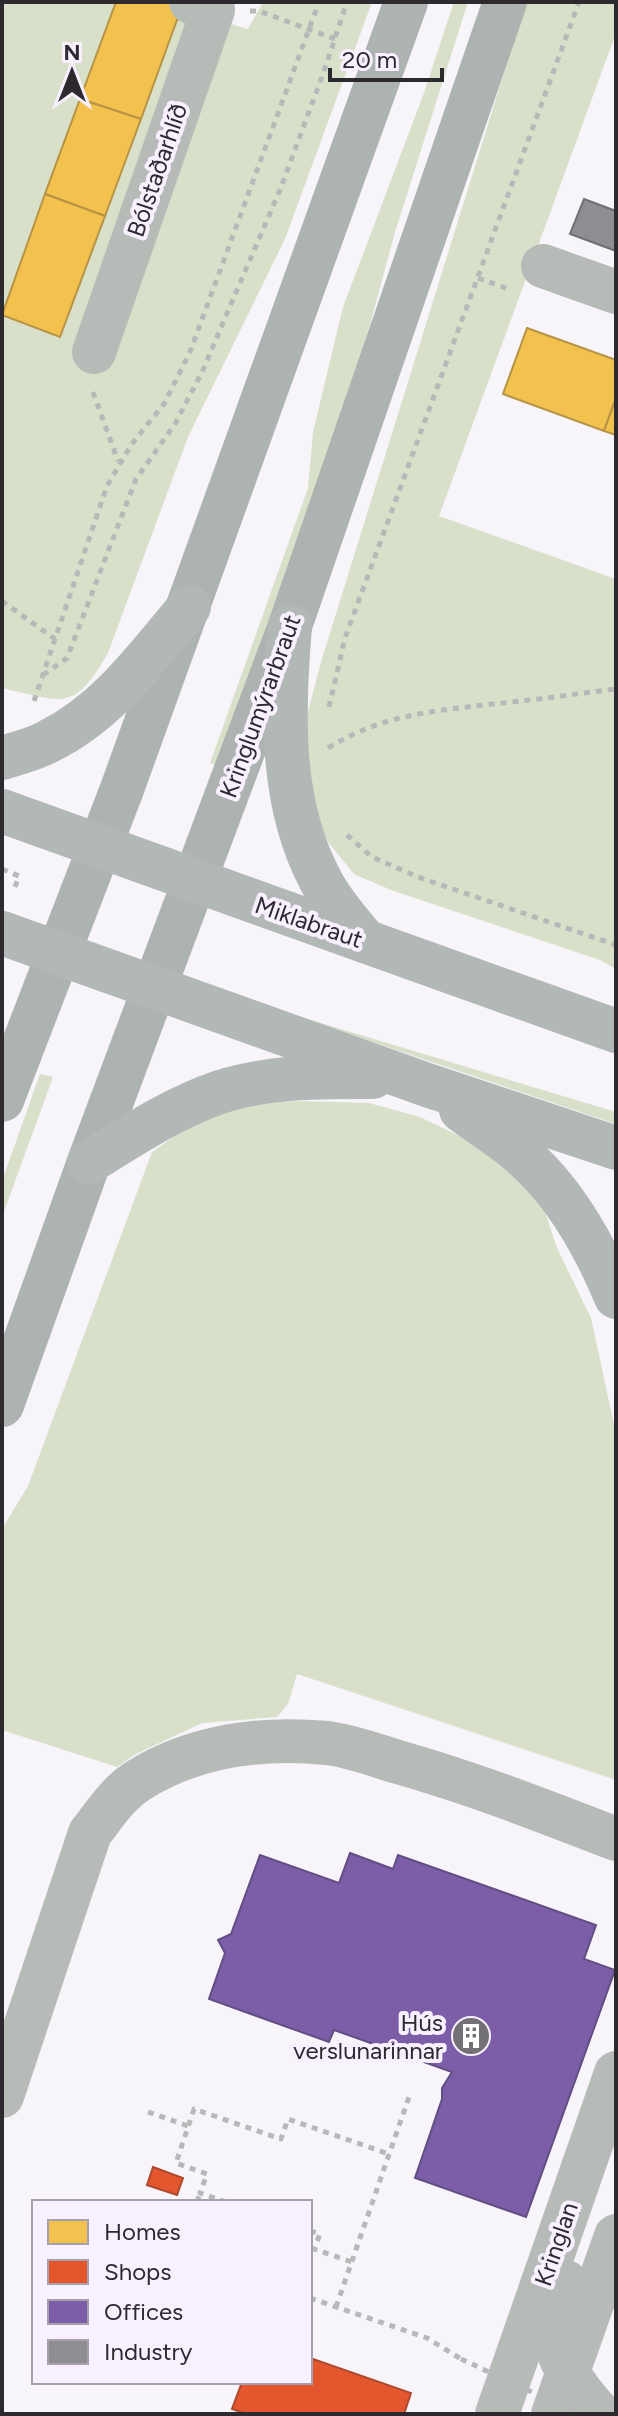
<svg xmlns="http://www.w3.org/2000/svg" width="618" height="2416" font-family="Figtree,sans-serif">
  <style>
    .green { fill: #d9e0ca }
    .homes { fill: #f2c14e; stroke: #b79345; stroke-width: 2 }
    .shops { fill: #e4572e; stroke: #ad492e; stroke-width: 2 }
    .offices { fill: #7b5ea7; stroke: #634e83; stroke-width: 2 }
    .industry { fill: #8d8d92; stroke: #706f74; stroke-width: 2 }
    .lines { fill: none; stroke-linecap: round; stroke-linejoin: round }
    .path { stroke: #b7b9b9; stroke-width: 5; stroke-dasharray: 6 6; stroke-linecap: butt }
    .minor { stroke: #b6bbb8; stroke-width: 44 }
    .major { stroke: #adb3b1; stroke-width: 44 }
    .highway { stroke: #b2b8b6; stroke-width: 44 }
    .path-bridge { stroke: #b7b9b9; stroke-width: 5; stroke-dasharray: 6 6; stroke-linecap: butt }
    .labels { text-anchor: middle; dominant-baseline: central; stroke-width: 8; stroke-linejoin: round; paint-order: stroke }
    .street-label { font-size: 24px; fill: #2c292f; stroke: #f8f0fe }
    .poi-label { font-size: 24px; fill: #2c292f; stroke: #f8f0fe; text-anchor: end }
  </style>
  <rect width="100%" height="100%" fill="#f7f4fa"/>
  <g class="green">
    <path d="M2,2H155L248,29L263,2H372L285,239L188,437L108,653C74,713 63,702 2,688Z"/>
    <path d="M454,2H468L395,232L350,399L227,769L210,763L308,488L313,432L343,307L424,93Z"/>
    <path d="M526,2H616V33L439,516L616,579V969L600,960L391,890L354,874L328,842L305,794L303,731L321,662Z"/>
    <path d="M268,1007L616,1112V1124Z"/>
    <path d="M40,1074L53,1077L2,1217V1181Z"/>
    <path d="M300,1101L369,1103L420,1117L468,1140L522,1183L544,1209L557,1248L591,1318L616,1434V1780L297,1674L288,1704L277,1717L202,1723L134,1755L117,1767L2,1730V1529L28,1486L152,1152L210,1111L252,1103Z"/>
  </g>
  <g class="homes">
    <path d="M116,2H172L182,6L141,119L80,99Z"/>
    <path d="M80,99L141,119L105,216L45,194Z"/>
    <path d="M45,194L105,216L60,337L2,315Z"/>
    <path d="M527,328L616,360V398L604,431L503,394Z"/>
    <path d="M616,398V435L604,431Z"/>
  </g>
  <g class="shops">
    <path d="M153,2167L183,2178L177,2195L147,2185Z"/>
    <path d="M310,2358L411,2393L404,2414H246L232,2409L242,2382H310Z"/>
  </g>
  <path class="offices" d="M350,1853L393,1869L398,1855L596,1925L584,1959L615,1970L526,2217L415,2178L442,2099V2088L452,2072L334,2030L329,2042L209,1999L225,1953L218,1940L231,1934L260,1855L339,1883Z"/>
  <path class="industry" d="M584,199L616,211V251L570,234Z"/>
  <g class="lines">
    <g class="path">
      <path d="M250,11H259L335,39"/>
      <path d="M478,278L511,290"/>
      <path d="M93,392L118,461"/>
      <path d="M2,601L55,639"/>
      <path d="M43,675L67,658L136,479L175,424L203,370L234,297L280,190L323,74L347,2"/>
      <path d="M34,701L107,486L131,445L164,404L190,352L319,2"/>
      <path d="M329,707L345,638L579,2"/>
      <path d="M328,748C382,715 431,711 493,704C534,700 575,694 616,689"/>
      <path d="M347,835L372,857L418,877L616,945"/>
      <path d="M2,869L19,876L15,887"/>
      <path d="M148,2112L188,2126"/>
      <path d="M197,2202L200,2193"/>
      <path d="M226,2202L200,2193L207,2174L176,2163L194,2109L281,2139L288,2119L389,2154"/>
      <path d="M310,2231L320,2234L314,2249L352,2262"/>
      <path d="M310,2298L427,2338L461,2359"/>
      <path d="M336,2307L409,2097"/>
    </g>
    <g class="minor">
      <path d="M543,266L616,292"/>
      <path d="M94,352L213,10L191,2"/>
      <path d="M2,2096L90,1833C105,1814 118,1793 139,1780C195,1745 263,1737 327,1743C351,1746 375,1755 398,1762C472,1783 544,1811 616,1839"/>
      <path d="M566,2282C562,2293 556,2306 554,2318C549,2352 578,2391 600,2414"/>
      <path d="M497,2414L616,2073"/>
      <path d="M553,2414L616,2236"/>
    </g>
    <g class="major">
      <path d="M2,1100L122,789L406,2"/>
      <path d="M2,1405L89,1162L290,626L505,2"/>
    </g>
    <g class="highway">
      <path d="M290,626C283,712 279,803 321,881C332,903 350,922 365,941"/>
      <path d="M2,758C18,753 35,749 49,741C108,712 148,656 189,607"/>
      <path d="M2,811L616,1031"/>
      <path d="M2,933L427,1085L616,1148"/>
      <path d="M461,1110C480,1124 499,1136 516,1150C562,1187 594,1244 616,1297"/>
      <path d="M89,1162C131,1136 173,1108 220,1092C269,1076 323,1077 373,1077"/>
    </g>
    <path class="path-bridge" d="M461,2359L579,2414"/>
  </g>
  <defs>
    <symbol id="building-disc" viewBox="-11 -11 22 22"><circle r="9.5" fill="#737076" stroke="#f8f0fe"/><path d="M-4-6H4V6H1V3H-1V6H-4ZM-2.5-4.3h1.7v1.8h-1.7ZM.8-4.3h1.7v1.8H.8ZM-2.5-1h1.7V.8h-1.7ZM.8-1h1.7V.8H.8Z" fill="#fff"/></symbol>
  </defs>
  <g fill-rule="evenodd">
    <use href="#building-disc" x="449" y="2014" width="44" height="44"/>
  </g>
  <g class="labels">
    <g class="street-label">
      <text transform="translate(157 170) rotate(-71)">Bólstaðarhlíð</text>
      <text transform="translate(260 706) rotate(-70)">Kringlumýrarbraut</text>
      <text transform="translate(309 922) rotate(19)">Miklabraut</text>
      <text transform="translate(556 2244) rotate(-71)">Kringlan</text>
    </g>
    <g class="poi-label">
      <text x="443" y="2022">Hús<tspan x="443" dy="28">verslunarinnar</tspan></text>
    </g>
  </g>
  <rect width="618" height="2416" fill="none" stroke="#2c292f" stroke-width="8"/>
  <rect x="32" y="2200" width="280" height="184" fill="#f8f0fe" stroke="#a6a0ab" stroke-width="2"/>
  <rect x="48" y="2220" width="40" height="24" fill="#f2c14e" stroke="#a6a0ab" stroke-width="2"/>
  <text x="104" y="2240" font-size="24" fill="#2c292f">Homes</text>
  <rect x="48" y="2260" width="40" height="24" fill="#e4572e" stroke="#a6a0ab" stroke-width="2"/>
  <text x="104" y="2280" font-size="24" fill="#2c292f">Shops</text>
  <rect x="48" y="2300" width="40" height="24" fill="#7b5ea7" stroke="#a6a0ab" stroke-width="2"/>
  <text x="104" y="2320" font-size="24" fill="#2c292f">Offices</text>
  <rect x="48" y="2340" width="40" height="24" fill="#8d8d92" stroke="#a6a0ab" stroke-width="2"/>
  <text x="104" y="2360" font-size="24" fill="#2c292f">Industry</text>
  <g transform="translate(72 72)" stroke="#f8f0fe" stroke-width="6" paint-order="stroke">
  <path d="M0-6L14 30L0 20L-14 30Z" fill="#2c292f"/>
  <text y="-12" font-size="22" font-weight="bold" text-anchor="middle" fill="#2c292f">N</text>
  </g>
  <path d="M330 68v12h112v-12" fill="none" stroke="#2c292f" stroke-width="4"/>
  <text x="342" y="68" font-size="24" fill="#2c292f" stroke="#f8f0fe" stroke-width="6" paint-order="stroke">20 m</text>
</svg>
